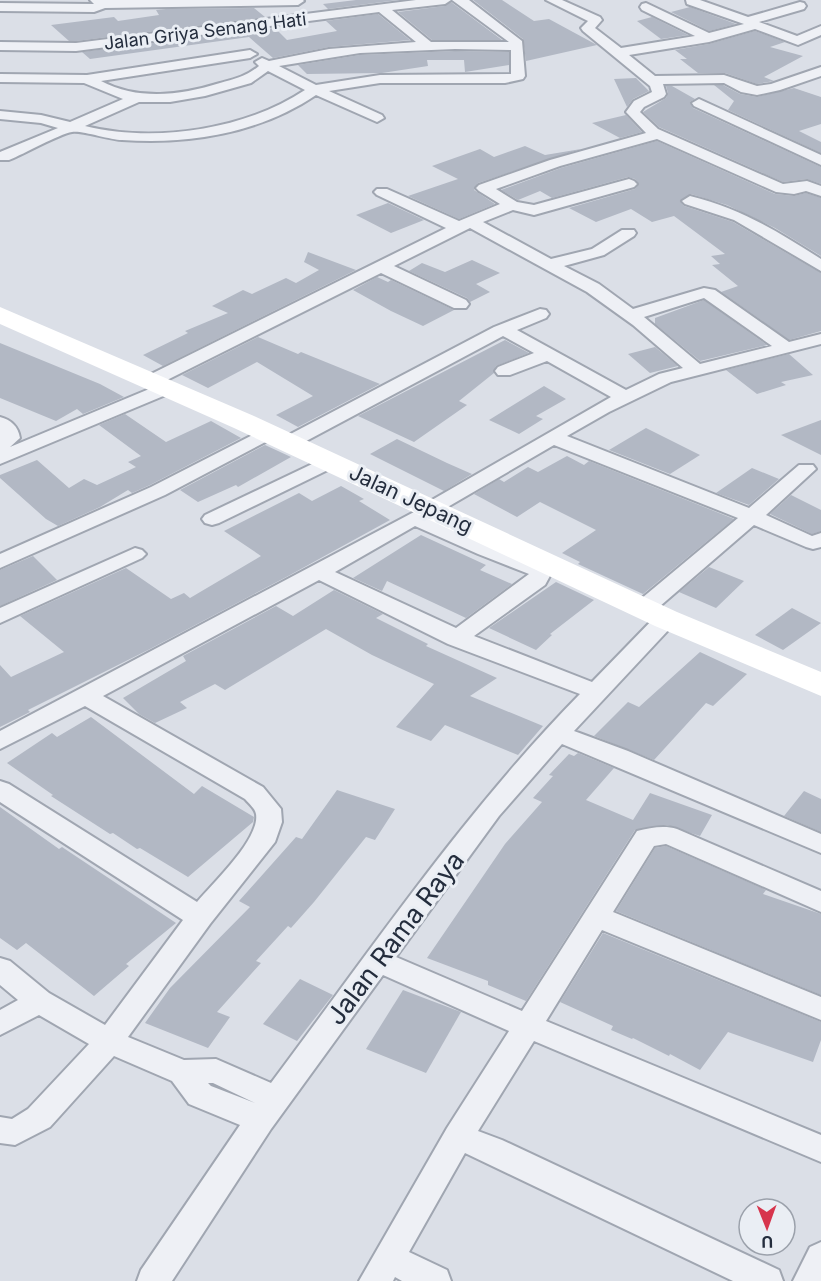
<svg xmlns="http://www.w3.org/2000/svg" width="821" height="1281" font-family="Inter,sans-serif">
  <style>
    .building { fill: #b2b8c4 }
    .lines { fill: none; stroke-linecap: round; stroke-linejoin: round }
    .street-casing { stroke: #a0a6b1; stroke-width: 4 }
    .street { fill: #eef0f5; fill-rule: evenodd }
    .secondary { fill: #fff; fill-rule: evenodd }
    .labels { text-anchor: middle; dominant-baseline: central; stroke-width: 6; stroke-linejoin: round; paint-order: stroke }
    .far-street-label { font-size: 18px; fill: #242d3d; stroke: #eaeef4 }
    .street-label { font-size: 21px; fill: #242d3d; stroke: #eaeef4 }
    .near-street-label { font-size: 26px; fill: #242d3d; stroke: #eaeef4 }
  </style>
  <rect width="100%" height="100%" fill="#dbdfe7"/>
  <g class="building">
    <path d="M356,0H398L328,9L323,4Z"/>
    <path d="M473,0H502L534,21L549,19L597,45L526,61L523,39Z"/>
    <path d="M451,2L502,40H432L398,12L445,6Z"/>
    <path d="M690,7L736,24L709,31L671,12Z"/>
    <path d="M254,8L265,17L76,41H69L51,25L114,17L118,21L159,15L156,10L166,9Z"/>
    <path d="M378,14L410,40L329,47L273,58L249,37L90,59L82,52L275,28L287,40L337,31L326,21Z"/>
    <path d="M652,17L688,35L661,39L637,21Z"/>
    <path d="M755,31L785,42L770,47L803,56L764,77L774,81L757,84L725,73H698L680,59H687L675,50L709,44Z"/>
    <path d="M455,51L509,52V65L465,72L464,60H427L428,66L382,73L307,74L298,65L360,55Z"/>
    <path d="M636,78L649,91L633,99L627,107L614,79Z"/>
    <path d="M714,85H723L740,94L757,97L794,88L821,97V124L799,131L821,142V153L728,110L734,101Z"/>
    <path d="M666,86H672L695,99L690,102L693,108L821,167V184L807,179L783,182L659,127L643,112L666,98L668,93Z"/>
    <path d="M626,115L642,132L620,138L592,123Z"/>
    <path d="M657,141L775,194L794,196L806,193L821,198V256L775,228L727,205L691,194L680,201L684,206L733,222L821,273V331L789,340L721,292L738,286L712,265L720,264L711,256L725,254L674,216L652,222L631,209L596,222L569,208L635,189L639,184L635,179L628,177L552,198L540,191L518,200L501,190L561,168Z"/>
    <path d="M525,146L545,155L581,149L478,183L474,190L495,204L459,219L408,196L458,179L432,166L480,149L494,157Z"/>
    <path d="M388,203L424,220L391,233L356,215Z"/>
    <path d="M308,252L356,270L163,366L143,355L188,333L185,331L228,313L212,306L243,290L252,294L286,278L296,283L319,270L304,262Z"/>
    <path d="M472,260L500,273L476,284L490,292L470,302L467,298L409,271L422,263L445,272Z"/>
    <path d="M377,277L388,282L391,280L454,310L423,326L391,311L353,290Z"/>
    <path d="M704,300L767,345L700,361L655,324V318Z"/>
    <path d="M258,337L298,354L301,352L380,384L298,427L276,415L313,396L257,362L208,388L182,375Z"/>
    <path d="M505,340L529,353L496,366L494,373L459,401L467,405L414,442L358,416Z"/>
    <path d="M0,343L100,384L124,397L83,414L77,409L56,421L0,398Z"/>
    <path d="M655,347L678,366L650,373L628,354Z"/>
    <path d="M789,354L813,375L781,382L786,385L757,394L726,370Z"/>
    <path d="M544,386L566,399L536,416L543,419L519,434L489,420Z"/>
    <path d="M125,414L166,442L211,421L241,438L150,485L132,493L128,490L100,507L58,526L46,519L0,478V475L37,460L69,488L84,479L97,485L136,467L128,462L141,456L99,425Z"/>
    <path d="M821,420V455L781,435Z"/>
    <path d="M646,428L700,455L670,474L609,450Z"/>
    <path d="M397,439L447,463L472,474L444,491L370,454Z"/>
    <path d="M265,445L291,457L238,487L236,485L198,502L180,490Z"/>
    <path d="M567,456L584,465L589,461L734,519L643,594L578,564L580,562L562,553L596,530L540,502L517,517L474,494L499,479L504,482L528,467L538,472Z"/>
    <path d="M752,468L779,479L749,505L716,493Z"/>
    <path d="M341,486L364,499L359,501L390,520L290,575L148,650L28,710L30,712L0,727V665L11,677L64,652L20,616L126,568L171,599L184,593L190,598L261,556L224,531L299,493L312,501Z"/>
    <path d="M791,495L821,510V531L812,534L770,514Z"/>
    <path d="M421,535L486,565L480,570L512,584L466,618L387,581L382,591L353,578Z"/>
    <path d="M33,556L57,580L0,606V570Z"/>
    <path d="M709,567L744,581L716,608L679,592Z"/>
    <path d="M556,582L594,600L550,634L552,635L536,650L489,628Z"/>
    <path d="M334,590L383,614L376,618L428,644L426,646L497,678L470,696L543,726L518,755L445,725L431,741L396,727L434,684L372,655L326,629L225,690L215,684L180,702L187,708L155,723L139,714L123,698L186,661L183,656L276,606L293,616Z"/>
    <path d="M792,608L821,623L783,650L755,635Z"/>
    <path d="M700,652L747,674L713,706L706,703L654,760L594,736L628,702L639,707Z"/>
    <path d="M91,717L194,794L202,786L254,817L253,822L188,877L140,848L137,849L113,833L110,834L51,796L53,795L7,763L52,733L57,737Z"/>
    <path d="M578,753L614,768L586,800L633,820L650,793L712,815L700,836L667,825L635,830L526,1001L488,985V981L427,958L505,844L542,802L533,798L553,776L549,775L569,754L574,756Z"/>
    <path d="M337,790L395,809L375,840L366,837L314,902L291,928L288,926L256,961L261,963L217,1012L230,1017L208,1048L145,1023L170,988L250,907L239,901L296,837L302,839Z"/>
    <path d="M804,791L821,799V832L784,816Z"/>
    <path d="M0,807L59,849L62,847L176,923L126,964L129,966L94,996L26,943L17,950L0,938Z"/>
    <path d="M666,846L766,890L763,894L821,914V995L616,911L655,848Z"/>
    <path d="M603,933L821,1022V1040L813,1062L728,1032L700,1070L670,1054L669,1056L633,1038L632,1039L611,1030L613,1026L560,1002Z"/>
    <path d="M300,979L333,995L297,1041L263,1024Z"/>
    <path d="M403,990L461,1012L426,1073L366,1049Z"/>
  </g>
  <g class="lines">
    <defs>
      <g id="street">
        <path d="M90,0H303L304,1L298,5L105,8L94,12L0,11V3L94,4Z"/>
        <path d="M416,0H451L445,4L392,10L431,42H509L452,0H469L522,41L525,76L523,79L505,83H380L329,91L382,115L384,118L377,122L316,95C260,133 189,145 122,140C110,140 81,130 72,132C59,134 24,154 9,160H0V152L58,128L41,123L0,119V111L41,115L70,122L123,99L84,83L0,82V74L87,75L250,50L257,54L250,58L101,81C139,101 181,95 220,83C235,79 247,76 259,66L255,62L262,58L269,61L329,49L416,42L379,12L76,51L0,50V42L76,43ZM455,49L511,50V74L380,75L316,85L279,66L360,53ZM268,71L305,90C245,130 155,143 85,126L139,102H170L205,96L251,83Z"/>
        <path d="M546,0H562L600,17L602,20L595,28L621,48L695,36L642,10L640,7L642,4L646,3L709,33L744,24L687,4L686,0H700L748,17L800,2L804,3L806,6L804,9L759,22L797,36L821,26V35L798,45L755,29L709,42L629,55L655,76L724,75L757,86L771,84L821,67V76L780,90L757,95L741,92L724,83L663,84L666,94L664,97L644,107L640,112L658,129L783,184L807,181L821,186V196L806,191L794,194L776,192L657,139L560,166L496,189L517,202L534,205L629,179L634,181L637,184L634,187L534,215L513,210L483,222L551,259L592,249L622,230H634L636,233L634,236L604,255L564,266L599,284L633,309L704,288L715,290L789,342L821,334V344L671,382L609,412L567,436L749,508L799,465H813L816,469L766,515L812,536L821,533V547L813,549L806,547L754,525L652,613L644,615L636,613L633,608L636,603L738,518L554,445L439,512H425L422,508L425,504L611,397L547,361L510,375H498L495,371L498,367L534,353L503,336L295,447H281L278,443L281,439L494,327L540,309L546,310L549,314L546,318L517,330L626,390L659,374L683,368L633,325L587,292L470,228L394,266L466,300L469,304L466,308H454L381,273L157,385H145L142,381L145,377L446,228L377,195L374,192L377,189H387L459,221L500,204L479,191L476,188L479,185L550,160L646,133L626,112L634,101L652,92L650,86L583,31L581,28L588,21ZM704,298L772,346L700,364L644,317Z"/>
        <path d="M699,99L821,155V165L694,106L692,103Z"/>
        <path d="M690,196C742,209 777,231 821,259V271L734,220L685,204L682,201Z"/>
        <path d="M166,382L173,384L175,388L173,392L0,464V417C11,420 18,426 20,438L10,447Z"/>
        <path d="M268,427L275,429L278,433L275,437L165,495L0,568V554L151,487Z"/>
        <path d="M329,456L336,458L339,462L336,466L219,523L212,525L205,523L202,519L205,515Z"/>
        <path d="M414,512L492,546L545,564L551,574L545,585L474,636L592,682L658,614L666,612L674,614L677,619L674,624L574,731L628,751L821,834V853L562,744L499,816L396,957L522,1011L637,831C650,828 664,825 677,829L821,891V912L666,844L654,846L613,912L821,997V1020L602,930L546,1021L821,1135V1162L534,1041L478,1131L502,1140L779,1270L783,1281H733L465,1153L409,1252L447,1270L451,1281H402L395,1277L393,1281H359L447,1128L509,1031L383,975L271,1129L172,1281H137L141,1270L240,1125L189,1104L172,1081L114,1056L50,1127L15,1145L0,1143V1117L12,1119L28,1109L89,1044L39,1015L0,1035V1010L18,1000L0,985V958L10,961L49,993L105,1025L183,920L0,802V781L9,784L197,902C213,883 260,839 256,814C255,808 249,804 245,799L85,706L0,749V731ZM415,526L478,554L529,574L456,628L335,572ZM319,580L448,644L580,694C465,811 370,951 271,1083L216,1059L184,1060L128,1037L210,924L275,842L282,822L281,809L263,787L103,696ZM208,1083H213L255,1103L211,1086Z"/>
        <path d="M135,548L142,550L146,554L142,558L0,623V608Z"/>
        <path d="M821,1242V1281H793L810,1247Z"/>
      </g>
    </defs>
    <use href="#street" class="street-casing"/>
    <use href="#street" class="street"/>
    <path class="secondary" d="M0,307L254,416L677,612L821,672V696L655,626L234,428L0,324Z"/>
  </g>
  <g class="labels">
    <g class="far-street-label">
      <text transform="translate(205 31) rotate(-7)">Jalan Griya Senang Hati</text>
    </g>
    <g class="street-label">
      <text transform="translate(411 499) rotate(25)">Jalan Jepang</text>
    </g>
    <g class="near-street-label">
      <text transform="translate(395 938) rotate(-53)">Jalan Rama Raya</text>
    </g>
  </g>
  <g transform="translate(767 1227) rotate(179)"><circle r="28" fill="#eaeef4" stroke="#9ba1ab" stroke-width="1.5"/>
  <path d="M0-4.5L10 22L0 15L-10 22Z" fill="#d7354d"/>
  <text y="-9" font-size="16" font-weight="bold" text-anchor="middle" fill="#242d3d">U</text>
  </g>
</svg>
